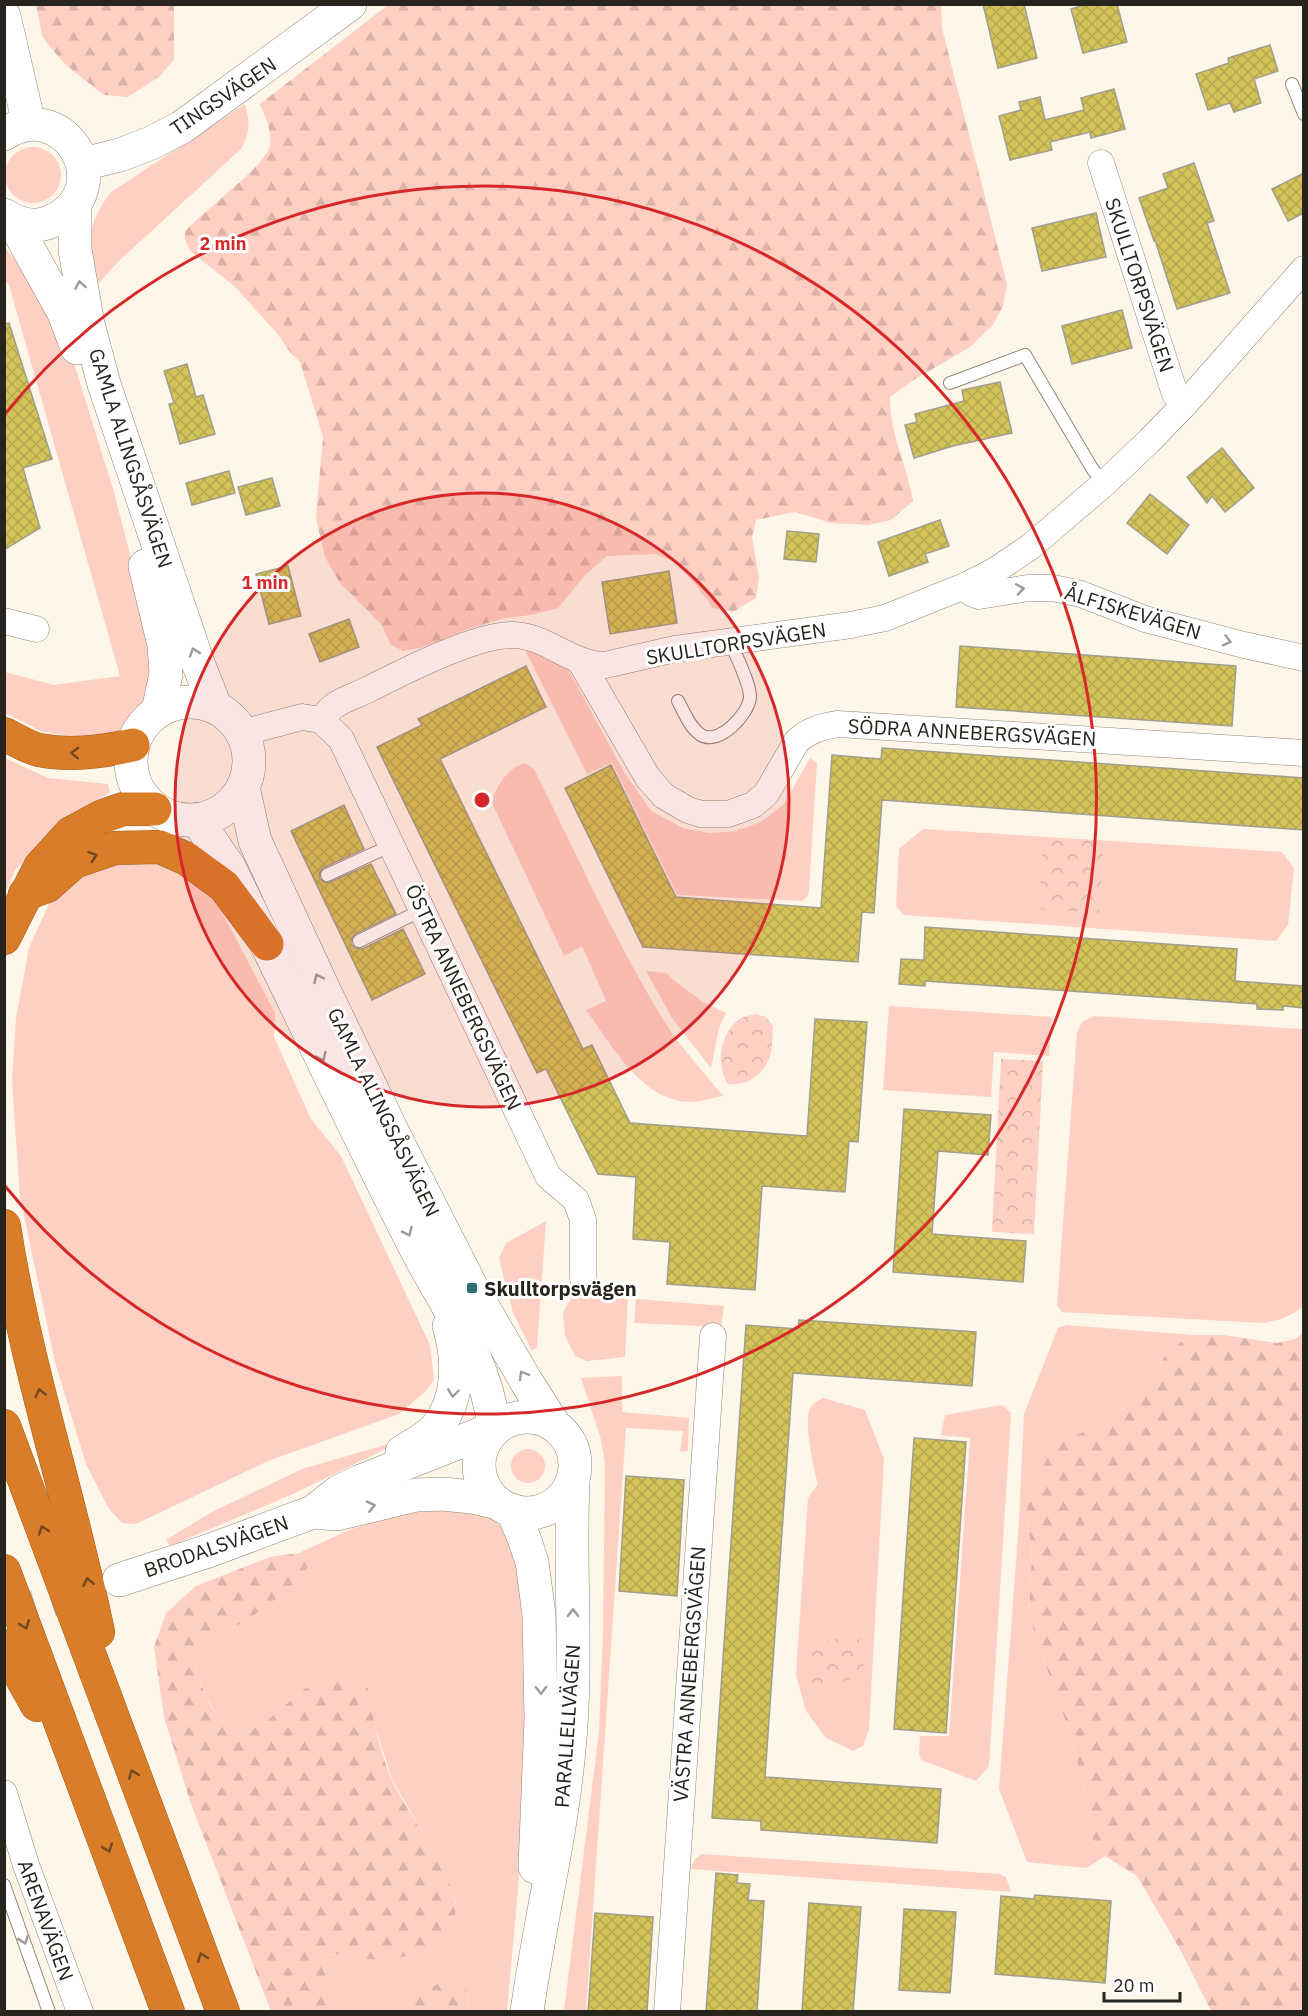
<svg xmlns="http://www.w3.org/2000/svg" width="1308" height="2016" font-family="'IBM Plex Sans',sans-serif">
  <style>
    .green { fill: #fed0c3 }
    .forest { fill: url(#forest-firs) }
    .park { fill: url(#park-crowns) }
    .building { fill: url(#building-cross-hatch); stroke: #a19e8d; stroke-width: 1.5 }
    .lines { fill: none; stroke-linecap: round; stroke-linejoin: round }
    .secondary-tunnel { stroke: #d3ccc0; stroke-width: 33; stroke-dasharray: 33 16; stroke-linecap: butt }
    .lane-casing { stroke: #908678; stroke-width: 14 }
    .street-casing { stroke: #908678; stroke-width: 27 }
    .secondary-casing { stroke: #908678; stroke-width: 34 }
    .highway-casing { stroke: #9b5e24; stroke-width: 34 }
    .lane { stroke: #fff; stroke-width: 12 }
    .street { stroke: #fff; stroke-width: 26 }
    .secondary { stroke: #fff; stroke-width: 33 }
    .highway { stroke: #da7d28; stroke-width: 33 }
    .oneway { stroke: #9e9c9a }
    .oneway2 { stroke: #6f4822 }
    .ring { fill: none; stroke: #d62828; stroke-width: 3 }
    .poi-dot { fill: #29726b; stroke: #fff; stroke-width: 2 }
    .labels { text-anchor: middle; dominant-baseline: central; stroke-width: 6; stroke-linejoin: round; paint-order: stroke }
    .street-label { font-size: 20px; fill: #27241e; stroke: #fff }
    .poi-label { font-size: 20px; font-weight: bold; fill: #27241e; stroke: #fff; text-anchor: start }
    .centre { fill: #d62828; stroke: #fff; stroke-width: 3 }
    .ring-label { font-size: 18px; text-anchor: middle; font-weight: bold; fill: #d62828; stroke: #fff; stroke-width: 6; stroke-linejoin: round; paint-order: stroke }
  </style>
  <defs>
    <pattern id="forest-firs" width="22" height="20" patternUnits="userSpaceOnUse" patternTransform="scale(1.5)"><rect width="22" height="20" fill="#fed0c3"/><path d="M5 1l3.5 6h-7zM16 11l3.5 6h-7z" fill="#dab2a7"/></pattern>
    <pattern id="park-crowns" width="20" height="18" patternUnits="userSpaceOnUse" patternTransform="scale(1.5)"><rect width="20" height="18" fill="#fed0c3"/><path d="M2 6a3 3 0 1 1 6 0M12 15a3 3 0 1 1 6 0" fill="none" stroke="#dab2a7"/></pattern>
    <pattern id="building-cross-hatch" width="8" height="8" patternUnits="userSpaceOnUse" patternTransform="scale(1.5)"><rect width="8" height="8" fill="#d3c35a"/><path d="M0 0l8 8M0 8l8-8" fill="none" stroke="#b5a74e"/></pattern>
  </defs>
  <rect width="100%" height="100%" fill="#fef6e9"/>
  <g class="green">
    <path d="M245,104C250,121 250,131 242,148L119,261L98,284C91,241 82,231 111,192Z"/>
    <circle cx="33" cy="175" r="28"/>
    <path d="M4,246L43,296L71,354L114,492L152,640L156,670L146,702L133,720L116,735L93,739L43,732L5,713V672L54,685L120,676L9,285L5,281Z"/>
    <path d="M523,646L566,665L624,772L651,811L683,828L709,833L735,831L761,822L784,804L810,758L817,763L809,890L807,897L802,901L677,895L612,763L587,774Z"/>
    <path d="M5,758L48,778L108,784L110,792L58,827L15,870L5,893Z"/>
    <path d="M525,763L534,769C576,853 615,941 664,1021C681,1048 703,1071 723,1096C713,1098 701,1102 691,1102C642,1102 612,1045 586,1010L606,1001L582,946L564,956L492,803C496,786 507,768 525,763Z"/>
    <path d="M923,829L1282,852L1294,868L1288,925L1276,941L904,915L896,906L899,849Z"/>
    <path d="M164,862L212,893L253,971L275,1013L274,1037L311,1119L341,1156L430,1345L434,1380L425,1392L399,1414L268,1461L136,1524L122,1523L109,1509L86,1464L55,1362L20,1197L12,1082L16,1018L29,948L58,884L97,863Z"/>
    <path d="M646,971L667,973L671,978L703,1002L726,1013L719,1028L711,1068L672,1018Z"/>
    <path d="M889,1006L1052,1017L1049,1056L994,1052L991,1097L883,1090Z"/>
    <path d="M1094,1016L1303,1029L1304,1306C1290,1317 1280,1320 1263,1323L1062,1312L1057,1306L1077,1032L1082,1022Z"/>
    <path d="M546,1221L537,1347L532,1351L513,1313L499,1258L506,1243Z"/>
    <path d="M574,1294L628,1298L625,1357L587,1361L575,1356L565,1336L563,1312Z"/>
    <path d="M636,1299L724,1306L721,1327L634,1323Z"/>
    <path d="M1067,1325L1193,1335L1168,1350L1152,1381L1137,1399L1104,1422L1068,1439L1026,1515L1032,1552L1029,1612L1036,1640L1060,1703L1077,1760L1089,1808L1092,1838L1105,1856L1087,1868L1027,1862L999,1789L1019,1522L1024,1414L1058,1328Z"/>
    <path d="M622,1376V1412L689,1418L688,1451L680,1452L683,1431L626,1428L586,2011H564L599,1732L603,1632L605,1463L600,1436L581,1378Z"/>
    <path d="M823,1398L865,1410L884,1459L869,1729L863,1746L853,1751L826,1738L806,1711L796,1675L808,1498L818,1484C813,1468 805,1426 809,1411C812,1404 816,1402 823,1398Z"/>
    <path d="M1002,1405L1011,1413L989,1766L976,1781L921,1760L919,1753L920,1736H949L970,1438L941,1435L945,1415Z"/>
    <path d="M406,1439L293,1494L170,1546L166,1540L210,1513L302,1469Z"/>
    <circle cx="528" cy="1466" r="17"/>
    <path d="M459,1507C477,1513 499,1518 508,1537C521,1564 522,1596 524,1626C534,1754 518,1884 507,2011H468L469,1991L395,2005L391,2011H340L322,1966L329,1955L349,1954L381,1960L456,1903L444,1871L392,1779L373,1720L367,1683L304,1689L263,1724L240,1735L222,1723L205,1695L195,1666L204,1643L247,1620L308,1567L299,1553L349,1530L402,1511Z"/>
    <path d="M702,1854L1000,1874L1006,1877L1011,1892L691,1869L695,1859Z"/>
  </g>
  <g class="forest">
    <path d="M36,5H174V59L160,76L128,97L104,95L66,65L49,46L42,35Z"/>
    <path d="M388,5H941L942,28L1007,284L1003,306L993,325L970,347L912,381L890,397C890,436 907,465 913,501L891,520L869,525L831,523L795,512L756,520L752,538L759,577L756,598L733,612L713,608L696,585L673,561L656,554L607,556L585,575L558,608L531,615L505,618L471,628L423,647L403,651L390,644L381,624L340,583L325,557L316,518L323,437L300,362L290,352L276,332L234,286L190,251L185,239V231C203,212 261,168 269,149C274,134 265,117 260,104Z"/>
    <path d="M1303,1333V2011H1211L1182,1953L1137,1876L1105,1856L1092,1838L1089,1808L1077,1760L1060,1703L1036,1640L1029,1612L1032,1552L1026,1515L1032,1484L1052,1451L1068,1439L1104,1422L1137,1399L1152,1381L1168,1350L1193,1335H1223L1277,1343L1295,1339Z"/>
    <path d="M299,1553L308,1567L287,1591L247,1620L204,1643L195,1666C205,1697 211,1716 240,1735L263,1724L304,1689L343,1676L367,1683C372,1715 379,1750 392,1780C409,1817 448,1863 455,1902C458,1914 451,1935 440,1943C428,1952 393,1961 379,1960C360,1958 348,1953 329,1955L322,1966L340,2011H271L191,1804L164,1717L154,1647L166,1613L196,1586L270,1557Z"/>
    <path d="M438,1984L456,1986L469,1991L468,2011H391L395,2005Z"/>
  </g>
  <g class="park">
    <path d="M1044,837L1104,841L1099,913L1039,909Z"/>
    <path d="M756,1014L766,1017L773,1026C772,1036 773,1048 770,1056C763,1075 748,1086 728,1084C715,1064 720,1032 741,1018C745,1016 752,1015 756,1014Z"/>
    <path d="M1001,1059L1043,1061L1034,1234L992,1232Z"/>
    <path d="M856,1632L869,1659L853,1678L814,1693L803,1650Z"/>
  </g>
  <g class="building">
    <path d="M983,4H1024L1037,58L998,68Z"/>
    <path d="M1088,4H1117L1127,42L1083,53L1071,9Z"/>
    <path d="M1270,45L1278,71L1254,79L1261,103L1234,112L1230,103L1208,110L1196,74L1229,63L1228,58Z"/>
    <path d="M1114,89L1125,129L1091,138L1090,132L1050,142L1052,150L1010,160L999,116L1021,110L1019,102L1040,97L1045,120L1084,110L1081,98Z"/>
    <path d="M1194,163L1214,221L1207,223L1230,293L1177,309L1155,240L1154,241L1139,198L1168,188L1163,174Z"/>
    <path d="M1304,173V213L1288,221L1272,189Z"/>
    <path d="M1096,213L1106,257L1042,271L1032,228Z"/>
    <path d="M1122,310L1132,348L1072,364L1062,326Z"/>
    <path d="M9,323L52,459L23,468L40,528L4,550V324Z"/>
    <path d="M187,364L196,397L203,395L215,434L180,444L169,404L174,403L164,371Z"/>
    <path d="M1000,382L1012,433L953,446L914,458L905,425L917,422L915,414L964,401L962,390Z"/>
    <path d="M1222,448L1254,488L1225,512L1212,496L1207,503L1187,477Z"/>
    <path d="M229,471L235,493L192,505L186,483Z"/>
    <path d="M272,478L280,506L246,515L238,487Z"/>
    <path d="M1150,494L1189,525L1167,554L1127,523Z"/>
    <path d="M940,520L949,546L925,554L928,562L889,576L878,542Z"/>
    <path d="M787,531L819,534L816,562L784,559Z"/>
    <path d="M288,566L301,616L269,624L256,574Z"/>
    <path d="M669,571L677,623L610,634L602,582Z"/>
    <path d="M349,619L359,647L320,662L309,634Z"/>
    <path d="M960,646L1236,666L1232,726L956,707Z"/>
    <path d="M526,666L546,707L440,759L583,1049L592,1045L630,1123L807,1136L815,1019L867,1022L858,1142L849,1141L845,1192L762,1186L755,1290L667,1284L670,1242L633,1239L636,1177L598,1174L546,1069L537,1073L377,747L422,725L418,719Z"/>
    <path d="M882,748L1304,778V830L882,800L874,913L862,912L858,962L643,947L565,788L611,765L676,897L821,908L832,755L881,759Z"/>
    <path d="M344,805L364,849L323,868L319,874L320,879L326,883L330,882L371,864L396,914L355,934L351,940V944L355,948L362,949L403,929L425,974L372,1000L291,831Z"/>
    <path d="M925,927L1237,949L1235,981L1304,986V1008L1283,1006V1010L1257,1009V1004L925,981V986L899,984L901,959L924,960Z"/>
    <path d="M904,1109L991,1115L988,1155L938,1151L932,1234L1026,1241L1023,1282L893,1272Z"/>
    <path d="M799,1320L976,1332L972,1386L793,1373L765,1777L941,1789L937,1843L761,1830V1821L712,1818L746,1325L798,1329Z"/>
    <path d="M914,1438L966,1442L946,1733L894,1729Z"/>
    <path d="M626,1476L684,1480L677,1596L619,1591Z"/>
    <path d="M716,1873L738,1875L737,1883L750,1884L748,1900L764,1901L757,2012H706Z"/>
    <path d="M1035,1895L1111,1901L1105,1983L995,1974L1001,1896L1034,1899Z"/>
    <path d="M809,1903L861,1907L853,2012H802Z"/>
    <path d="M904,1909L956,1912L950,1993L899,1990Z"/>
    <path d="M595,1913L653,1917L647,2012H588Z"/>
  </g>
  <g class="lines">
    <path class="secondary-tunnel" d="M4,1615L94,1588"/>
    <defs>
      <g id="lane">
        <path d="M1292,84L1304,114"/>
        <path d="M950,383L1025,355L1093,470L1105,483"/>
        <path d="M678,701C684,712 690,728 701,735C719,746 749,714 750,697C750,682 735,655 730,640"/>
        <path d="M327,875L392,845"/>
        <path d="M359,941L422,910"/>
        <path d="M4,1885L49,2012"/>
      </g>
      <g id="street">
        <path d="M1101,163L1175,394L1185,404"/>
        <path d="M967,585L971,593L979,596L1028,588H1053L1081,594L1145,619L1244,645L1304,658"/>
        <path d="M4,621L36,629"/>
        <path d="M580,661L648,778L664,796L688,810L701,814H728L753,805L766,794L797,741C809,730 822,726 838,724L1304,753"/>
        <path d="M321,720L341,739L548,1176L576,1200L583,1220V1278"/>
        <path d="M242,733L302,717L321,720C325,715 329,710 334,706C344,699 357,695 367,690C401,673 478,633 514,635C547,636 571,665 605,665L675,649L851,625L885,618L967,585L996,570L1030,547L1105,483L1149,441L1185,404L1304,269"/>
        <path d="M4,1793L26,1865L80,2012"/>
        <path d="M667,2012L713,1336"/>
      </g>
      <g id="secondary">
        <path d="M4,16L29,124"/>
        <path d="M4,134C64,94 121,189 52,221C36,229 18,224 4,215"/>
        <path d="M83,164L120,155L151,143L182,127L350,4"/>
        <path d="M75,204V250L88,324L104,384L198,663L215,706"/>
        <path d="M13,221L64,313L77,348"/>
        <path d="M145,566L164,645L166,674L158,711"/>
        <circle cx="190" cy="761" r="59"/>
        <path d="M243,787L255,841L323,988L396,1139L472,1288L526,1381L554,1425"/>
        <path d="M197,820L229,867C290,992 350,1119 413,1243C444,1304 488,1360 494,1430"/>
        <circle cx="527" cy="1465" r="48"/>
        <path d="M402,1452C413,1445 427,1438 436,1428C460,1400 459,1359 449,1326"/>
        <path d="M512,1510L524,1538L532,1562L539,1615L541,1720L535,1867"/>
        <path d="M313,1512L337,1514L416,1495L443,1494L472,1497L498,1503"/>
        <path d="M119,1580L211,1550L313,1512L340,1491L361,1481L480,1434L491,1433"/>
        <path d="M527,2012C539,1924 561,1838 569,1750C578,1661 569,1571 573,1481"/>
      </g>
      <g id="highway">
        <path d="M4,734C15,739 27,747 39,750C71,756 101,752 133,745"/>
        <path d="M25,894L47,886L74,862L115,848L160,847L187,859L224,886L267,944"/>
        <path d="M4,938L40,867L71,833L103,816L123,809H155"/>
        <path d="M4,1226C25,1363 70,1496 98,1632"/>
        <path d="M4,1426L223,2012"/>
        <path d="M4,1571L168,2012"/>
        <path d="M4,1646L37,1705"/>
      </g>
    </defs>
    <use href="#lane" class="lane-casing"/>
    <use href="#street" class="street-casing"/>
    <use href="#secondary" class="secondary-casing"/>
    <use href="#highway" class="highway-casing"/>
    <use href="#lane" class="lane"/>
    <use href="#street" class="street"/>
    <use href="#secondary" class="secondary"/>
    <use href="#highway" class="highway"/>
  </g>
  <defs><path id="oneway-chevron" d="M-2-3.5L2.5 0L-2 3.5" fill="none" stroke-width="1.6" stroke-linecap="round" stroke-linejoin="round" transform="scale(1.5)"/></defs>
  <g class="oneway">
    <use href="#oneway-chevron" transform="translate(80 285) rotate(-99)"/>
    <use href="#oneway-chevron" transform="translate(1020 589) rotate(-9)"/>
    <use href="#oneway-chevron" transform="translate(1227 641) rotate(15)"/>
    <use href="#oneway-chevron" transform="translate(194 652) rotate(-109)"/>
    <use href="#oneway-chevron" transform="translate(318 978) rotate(-115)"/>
    <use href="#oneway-chevron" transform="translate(322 1057) rotate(64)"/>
    <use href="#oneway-chevron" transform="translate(408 1232) rotate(64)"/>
    <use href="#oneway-chevron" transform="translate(523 1375) rotate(-120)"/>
    <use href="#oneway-chevron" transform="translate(453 1393) rotate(98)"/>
    <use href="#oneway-chevron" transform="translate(371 1506) rotate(-13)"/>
    <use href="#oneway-chevron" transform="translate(573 1613) rotate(-91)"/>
    <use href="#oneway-chevron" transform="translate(541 1690) rotate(89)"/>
    <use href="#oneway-chevron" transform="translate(24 1940) rotate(71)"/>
  </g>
  <g class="oneway2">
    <use href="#oneway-chevron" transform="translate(75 753) rotate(-179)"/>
    <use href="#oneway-chevron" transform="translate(93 856) rotate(-19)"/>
    <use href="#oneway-chevron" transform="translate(40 1393) rotate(-104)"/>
    <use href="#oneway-chevron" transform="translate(43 1530) rotate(-110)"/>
    <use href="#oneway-chevron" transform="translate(88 1582) rotate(-102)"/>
    <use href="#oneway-chevron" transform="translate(25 1625) rotate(69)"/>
    <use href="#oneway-chevron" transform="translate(133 1774) rotate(-111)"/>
    <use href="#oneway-chevron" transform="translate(108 1848) rotate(70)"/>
    <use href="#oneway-chevron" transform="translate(202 1957) rotate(-111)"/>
  </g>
  <circle cx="482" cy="800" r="307" fill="#d62828" fill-opacity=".12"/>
  <g class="ring">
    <circle cx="482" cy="800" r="307"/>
    <path d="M5 414A614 614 0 1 1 5 1186"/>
  </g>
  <rect class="poi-dot" x="466" y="1282" width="12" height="12" rx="3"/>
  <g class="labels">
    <g class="street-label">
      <text transform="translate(223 96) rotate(-34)">TINGSVÄGEN</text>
      <text transform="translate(1140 285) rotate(72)">SKULLTORPSVÄGEN</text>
      <text transform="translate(131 458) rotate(72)">GAMLA ALINGSÅSVÄGEN</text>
      <text transform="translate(1133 612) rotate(17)">ÅLFISKEVÄGEN</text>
      <text transform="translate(736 643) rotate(-9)">SKULLTORPSVÄGEN</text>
      <text transform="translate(972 732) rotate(3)">SÖDRA ANNEBERGSVÄGEN</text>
      <text transform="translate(464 997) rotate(65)">ÖSTRA ANNEBERGSVÄGEN</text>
      <text transform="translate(384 1112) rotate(64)">GAMLA ALINGSÅSVÄGEN</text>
      <text transform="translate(216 1546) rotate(-19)">BRODALSVÄGEN</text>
      <text transform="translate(689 1674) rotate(-86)">VÄSTRA ANNEBERGSVÄGEN</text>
      <text transform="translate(567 1726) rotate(-86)">PARALLELLVÄGEN</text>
      <text transform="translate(46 1920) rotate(70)">ARENAVÄGEN</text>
    </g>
    <g class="poi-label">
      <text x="484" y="1288">Skulltorpsvägen</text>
    </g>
  </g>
  <circle cx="482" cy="800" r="9" class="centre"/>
  <g class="ring-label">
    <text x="223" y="250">2 min</text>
    <text x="265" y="589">1 min</text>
  </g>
  <rect width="1308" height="2016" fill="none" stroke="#27241e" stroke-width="12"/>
  <path d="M1104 1992v9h76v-9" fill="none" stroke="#27241e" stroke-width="3"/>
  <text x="1113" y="1992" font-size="18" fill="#27241e" stroke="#ffffff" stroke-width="4.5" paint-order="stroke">20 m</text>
</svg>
